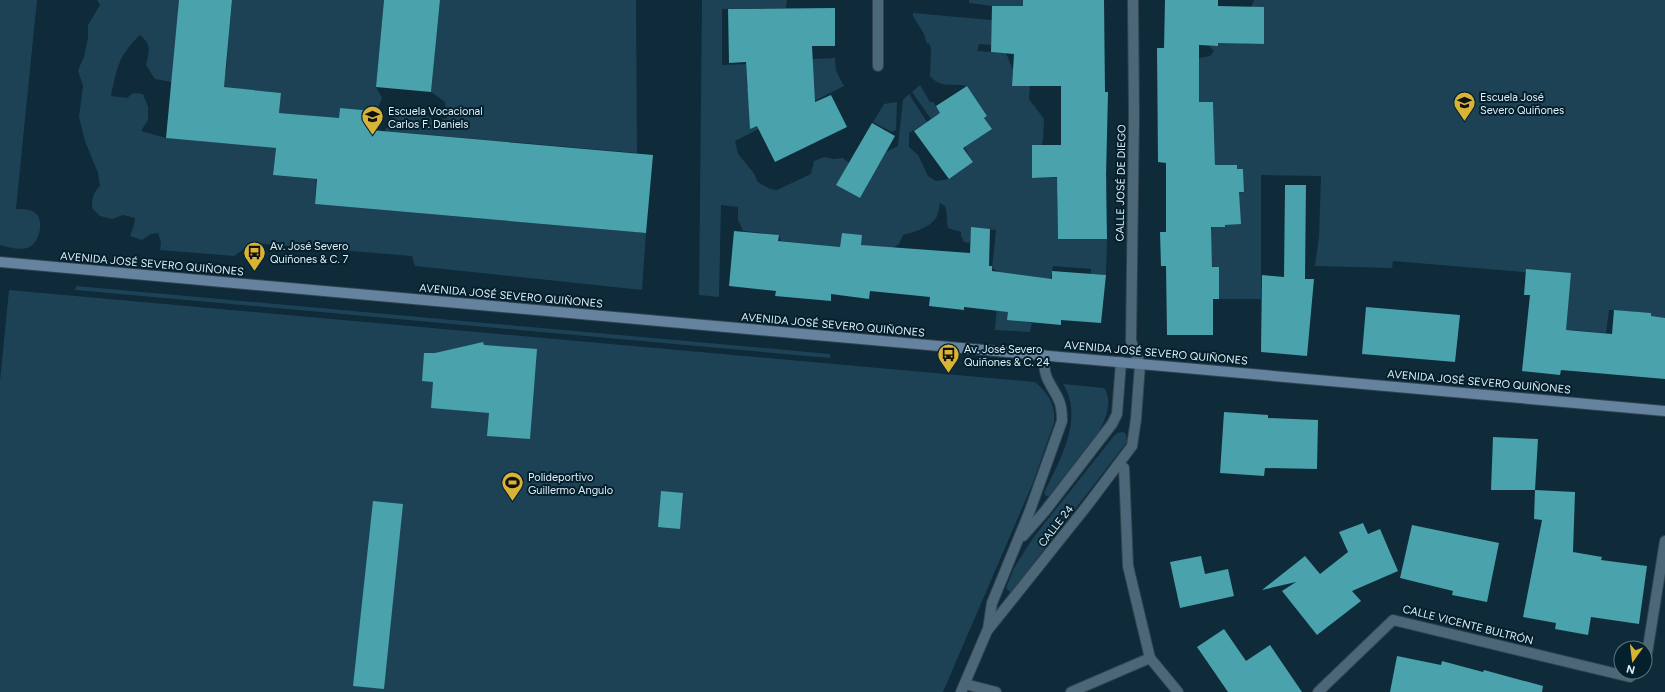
<svg xmlns="http://www.w3.org/2000/svg" width="1665" height="692" font-family="Figtree,sans-serif">
  <style>
    .green { fill: #1d4256 }
    .building { fill: #49a2ac }
    .lines { fill: none; stroke-linecap: round; stroke-linejoin: round }
    .street-casing { stroke: #31434f; stroke-width: 12 }
    .secondary-casing { stroke: #31434f; stroke-width: 12 }
    .street { stroke: #4c6878; stroke-width: 10 }
    .secondary { stroke: #65829e; stroke-width: 10 }
    .labels { text-anchor: middle; dominant-baseline: central; stroke-width: 4; stroke-linejoin: round; paint-order: stroke }
    .poi-label { font-size: 11px; fill: #e0eff9; stroke: #05202d; text-anchor: start }
    .street-label { font-size: 11px; fill: #e0eff9; stroke: #05202d }
  </style>
  <rect width="100%" height="100%" fill="#0f2a38"/>
  <g class="green">
    <path d="M0,0H37L16,209C21,209 27,209 32,211C45,216 41,239 31,246C23,252 8,247 0,245Z"/>
    <path d="M97,0H179L177,83L155,79L146,65C149,51 152,45 140,35C118,56 117,68 111,96L127,98L133,93L143,94L148,107V120L141,131L166,138L276,148L273,175L316,179L315,204L646,233L642,290L415,266L412,256L253,243L234,256L160,250L161,242L158,233L151,234L142,240L130,236L134,225L135,218L123,215L112,219L100,216L92,208C92,198 93,193 100,186L98,173L85,141L79,117L83,86L78,70L84,57L88,37V25L100,5Z"/>
    <path d="M232,0H384L376,87L382,98L378,108L373,111L340,108L335,155L322,117L279,113L281,93L211,86L226,72Z"/>
    <path d="M440,0H636L637,153L385,131L394,114L405,108L423,112L435,122L447,118L445,102L431,92Z"/>
    <path d="M702,0H787L786,8L722,9V65L746,64L747,88L813,59L835,58L836,71L844,86L735,141L738,154L753,172L758,182L770,189L777,190L811,174L814,161L824,157L834,159L843,158L849,163L837,185L860,198L886,152L898,146L903,100L909,94L927,122L909,133V147L918,155L928,176L936,181L949,179L973,162L964,147L991,129L984,118L987,116L967,86C951,82 943,90 930,76L931,49L929,43L927,44L924,34L913,16V13L992,20L991,45L979,44L977,51L1006,53L1013,70L1012,85L1030,86L1029,99L1044,119L1043,140L1032,178L1107,177L1106,197L1057,198L1058,239H1107L1106,275L1091,274V269L1053,266L1051,279L1013,274L1008,319L1032,323L1030,332L995,330L1000,273L992,268L996,230L972,228L970,243L964,242L961,236V232L948,228C946,221 948,214 945,206L940,203C939,207 939,212 937,216C933,226 913,233 903,235L899,244L893,248L860,249L862,235L842,233L840,247L781,241L779,235L743,231L738,220V207L721,205L719,297L699,295Z"/>
    <path d="M969,0H1023L1044,6H992L969,3Z"/>
    <path d="M1254,0H1665V318L1650,332L1651,313L1609,310L1606,333L1570,330L1569,333L1564,332L1569,276L1393,261L1392,268L1315,266L1319,237L1321,176L1261,175V299H1219V267H1213L1212,265C1212,254 1209,238 1212,227C1216,213 1228,192 1244,192L1243,169H1237L1236,165H1166V163L1215,162L1213,102L1163,103L1199,79V58L1210,56L1214,51L1209,46H1218V36L1244,34V44H1264V7H1251Z"/>
    <path d="M920,85L930,102H933L941,113L931,119L912,92Z"/>
    <path d="M897,102L896,130L892,132L873,122L884,104Z"/>
    <path d="M76,286L830,354V358L75,290Z"/>
    <path d="M9,290L1035,382C1048,393 1056,405 1054,423L1032,485L943,692H0V381Z"/>
    <path d="M1063,384L1104,388C1113,400 1106,420 1099,431L1049,496H1046L1044,493C1059,462 1085,418 1063,384Z"/>
    <path d="M1123,432L1126,434L1127,442L1014,588L1010,592L1006,588L1014,568L1033,538L1113,437L1117,433Z"/>
  </g>
  <g class="building">
    <path d="M179,0H232L224,87L281,93L279,113L339,118L340,108L373,111L371,130L653,155L646,233L315,204L317,179L273,175L276,148L166,138Z"/>
    <path d="M384,0H440L431,92L376,87Z"/>
    <path d="M1023,0H1104L1105,92H1108L1106,177L1107,239H1058L1057,177L1032,178V145H1061V86H1012L1014,54L991,52L992,6H1023Z"/>
    <path d="M1165,0H1218V6L1264,7V44L1218,43V46L1199,45V102H1213L1215,165H1237V169H1243L1244,192H1239L1241,224L1225,225V227H1211L1212,267H1219V299H1213V335H1167L1166,266H1161L1160,232H1166V163L1158,162L1157,48H1164Z"/>
    <path d="M835,8V46H812L815,102L831,95L847,127L775,162L757,126L750,129L746,62L729,63L728,9Z"/>
    <path d="M967,86L987,116L984,118L992,129L963,148L973,162L949,179L914,131L940,113L936,106Z"/>
    <path d="M872,123L895,136L860,198L836,185Z"/>
    <path d="M1285,185H1306L1305,279H1314L1307,356L1261,352L1262,275L1284,277Z"/>
    <path d="M971,227L990,229L989,266H992V271L1052,279V271L1106,275L1101,323L1061,320V325L1007,320L1008,312L964,307V310L929,306L930,297L870,291L869,299L831,294V301L775,296L776,291L729,286L734,231L779,235L778,241L840,247L842,233L862,235L861,245L970,253Z"/>
    <path d="M1526,269L1571,273L1566,330L1612,334L1614,310L1651,313V316L1665,318V379L1561,370L1560,375L1522,371L1530,295H1524Z"/>
    <path d="M1366,307L1460,315L1455,362L1362,354Z"/>
    <path d="M483,342L484,345L537,349L530,439L487,436L489,413L431,408L433,382L422,381L424,353H435Z"/>
    <path d="M1224,412L1268,415V418L1318,420L1317,469L1265,468L1264,476L1220,473Z"/>
    <path d="M1493,437L1538,439L1535,490H1491Z"/>
    <path d="M1535,490L1575,492L1573,552L1602,557L1601,560L1647,566L1639,624L1591,617L1588,635L1555,629L1556,623L1523,617L1542,520L1534,519Z"/>
    <path d="M661,491L683,493L680,529L658,527Z"/>
    <path d="M373,501L403,504L384,689L353,686Z"/>
    <path d="M1363,523L1368,534L1380,529L1398,571L1352,591L1361,601L1317,635L1282,591L1296,582L1262,590L1305,556L1320,574L1348,552L1339,532Z"/>
    <path d="M1412,525L1499,543L1487,602L1452,595L1453,591L1400,578Z"/>
    <path d="M1201,556L1205,574L1228,569L1234,596L1180,608L1170,562Z"/>
    <path d="M1224,629L1246,661L1270,645L1302,692H1228L1197,647Z"/>
    <path d="M1397,656L1441,665L1442,661L1483,672L1484,670L1543,686L1542,692H1390Z"/>
  </g>
  <g class="lines">
    <defs>
      <g id="street">
        <path d="M878,0V66"/>
        <path d="M1124,468L1128,566L1150,658L1178,692"/>
        <path d="M1023,536L1045,511L1112,424L1117,414L1121,362"/>
        <path d="M988,629L992,603L1029,513L1062,421C1062,399 1057,398 1048,380C1044,373 1044,363 1043,355"/>
        <path d="M1645,666L1665,541"/>
        <path d="M965,684L996,692"/>
        <path d="M961,692L987,631L1086,507L1132,446L1136,419L1140,364L1131,341L1134,115L1133,0"/>
        <path d="M1071,692L1150,658"/>
        <path d="M1318,692L1393,620L1630,677L1636,672"/>
      </g>
      <path id="secondary" d="M0,262L1665,411"/>
    </defs>
    <use href="#street" class="street-casing"/>
    <use href="#secondary" class="secondary-casing"/>
    <use href="#street" class="street"/>
    <use href="#secondary" class="secondary"/>
  </g>
  <defs>
    <symbol id="school-pin" viewBox="-11 -11 22 30"><path d="M0 17L-7.5 6A9.5 9.5 0 1 1 7.5 6Z" fill="#d9b334" stroke="#05202d"/><path d="M0-5L7-2L0 1L-7-2ZM-4 1L0 2.5L4 1V4Q0 6-4 4Z" fill="#111"/></symbol>
    <symbol id="bus-pin" viewBox="-11 -11 22 30"><path d="M0 17L-7.5 6A9.5 9.5 0 1 1 7.5 6Z" fill="#d9b334" stroke="#05202d"/><path d="M-5-6H5V4H4V6H2V4H-2V6H-4V4H-5ZM-3.5-4V0h7V-4ZM-3.5 1.2v1.5H-2V1.2ZM2 1.2v1.5H3.5V1.2Z" fill="#111"/></symbol>
    <symbol id="stadium-pin" viewBox="-11 -11 22 30"><path d="M0 17L-7.5 6A9.5 9.5 0 1 1 7.5 6Z" fill="#d9b334" stroke="#05202d"/><path d="M0-5a6.5 5 0 1 0 0 10a6.5 5 0 1 0 0-10ZM-3.5-1.8h7v3.6h-7Z" fill="#111"/></symbol>
  </defs>
  <g fill-rule="evenodd">
    <use href="#school-pin" x="1452" y="90" width="25" height="34"/>
    <use href="#school-pin" x="360" y="104" width="25" height="34"/>
    <use href="#bus-pin" x="242" y="240" width="25" height="34"/>
    <use href="#bus-pin" x="936" y="342" width="25" height="34"/>
    <use href="#stadium-pin" x="500" y="470" width="25" height="34"/>
  </g>
  <g class="labels">
    <g class="poi-label">
      <text x="1480" y="97">Escuela José<tspan x="1480" dy="13">Severo Quiñones</tspan></text>
      <text x="388" y="111">Escuela Vocacional<tspan x="388" dy="13">Carlos F. Daniels</tspan></text>
      <text x="270" y="246">Av. José Severo<tspan x="270" dy="13">Quiñones &amp; C. 7</tspan></text>
      <text x="964" y="349">Av. José Severo<tspan x="964" dy="13">Quiñones &amp; C. 24</tspan></text>
      <text x="528" y="477">Polideportivo<tspan x="528" dy="13">Guillermo Angulo</tspan></text>
    </g>
    <g class="street-label">
      <text transform="translate(1121 183) rotate(-89)">CALLE JOSÉ DE DIEGO</text>
      <text transform="translate(152 264) rotate(5)">AVENIDA JOSÉ SEVERO QUIÑONES</text>
      <text transform="translate(511 296) rotate(5)">AVENIDA JOSÉ SEVERO QUIÑONES</text>
      <text transform="translate(833 325) rotate(5)">AVENIDA JOSÉ SEVERO QUIÑONES</text>
      <text transform="translate(1156 353) rotate(5)">AVENIDA JOSÉ SEVERO QUIÑONES</text>
      <text transform="translate(1479 382) rotate(5)">AVENIDA JOSÉ SEVERO QUIÑONES</text>
      <text transform="translate(1056 526) rotate(-52)">CALLE 24</text>
      <text transform="translate(1468 625) rotate(14)">CALLE VICENTE BULTRÓN</text>
    </g>
  </g>
  <g transform="translate(1633 660) rotate(194)"><circle r="19" fill="#05202d" stroke="#5d737f"/>
  <path d="M0-3L7 15L0 10L-7 15Z" fill="#d9b334"/>
  <text y="-6" font-size="11" font-weight="bold" text-anchor="middle" fill="#e0eff9">N</text>
  </g>
</svg>
